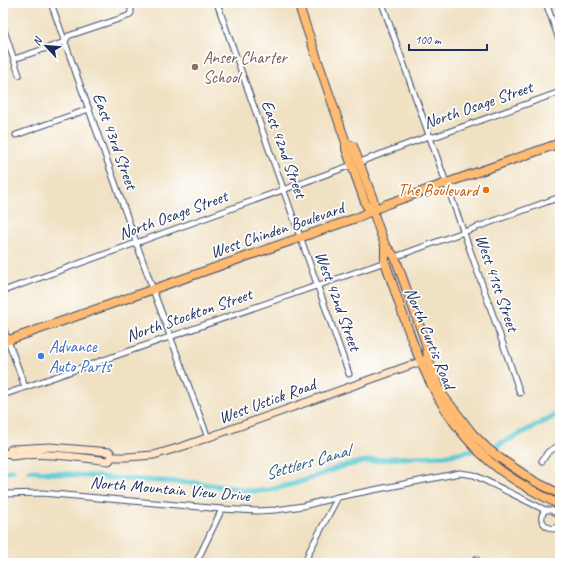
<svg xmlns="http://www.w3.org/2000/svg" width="563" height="566" font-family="Caveat,sans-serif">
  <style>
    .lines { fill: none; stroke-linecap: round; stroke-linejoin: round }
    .canal { stroke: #5cc9d2; stroke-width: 5.5 }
    .minor-casing { stroke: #3b4a6d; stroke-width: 7 }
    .secondary-casing { stroke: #3b4a6d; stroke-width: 9 }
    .primary-casing { stroke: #3b4a6d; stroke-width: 10 }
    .minor { stroke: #fff; stroke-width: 5 }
    .secondary { stroke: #ffe4c6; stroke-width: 7 }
    .primary { stroke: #ffbb71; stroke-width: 8 }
    .education-dot { fill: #8d6e63; stroke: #fff; stroke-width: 1.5 }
    .food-dot { fill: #e8710a; stroke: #fff; stroke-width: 1.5 }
    .shop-dot { fill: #3f7fe0; stroke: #fff; stroke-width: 1.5 }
    .labels { text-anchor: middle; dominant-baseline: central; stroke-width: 3.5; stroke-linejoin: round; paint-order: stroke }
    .education-label { font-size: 17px; fill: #785e54; stroke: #fff; text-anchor: start }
    .street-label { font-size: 17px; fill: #1b2f5e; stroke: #fff }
    .food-label { font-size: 17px; fill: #c56008; stroke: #fff; text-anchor: end }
    .shop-label { font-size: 17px; fill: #366cbe; stroke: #fff; text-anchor: start }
    .water-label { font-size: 18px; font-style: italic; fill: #2e5d81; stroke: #fff }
  </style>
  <rect width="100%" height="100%" fill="#fff"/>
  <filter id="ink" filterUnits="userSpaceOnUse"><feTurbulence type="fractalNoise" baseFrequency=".025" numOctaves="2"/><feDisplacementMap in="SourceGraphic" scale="8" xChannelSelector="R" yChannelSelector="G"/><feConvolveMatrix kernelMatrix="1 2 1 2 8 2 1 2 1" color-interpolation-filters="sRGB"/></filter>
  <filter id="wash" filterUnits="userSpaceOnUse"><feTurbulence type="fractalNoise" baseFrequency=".012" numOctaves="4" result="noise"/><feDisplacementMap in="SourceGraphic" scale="16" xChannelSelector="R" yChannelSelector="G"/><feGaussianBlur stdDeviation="0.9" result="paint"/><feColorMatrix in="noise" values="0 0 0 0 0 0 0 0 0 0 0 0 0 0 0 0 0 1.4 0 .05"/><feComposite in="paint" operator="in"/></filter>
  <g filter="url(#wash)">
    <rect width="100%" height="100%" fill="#f0e1c3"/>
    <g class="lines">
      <g class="canal">
        <path d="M30,471L122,479L196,483L252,491L270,490L303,481L340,467L361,462L394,458L444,456L496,446L560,413"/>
        <path d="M3,472L13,471"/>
      </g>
    </g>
  </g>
  <g filter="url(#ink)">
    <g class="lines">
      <defs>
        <g id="minor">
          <path d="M51,3L156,298L208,438"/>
          <path d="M217,3L349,374"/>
          <path d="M382,3C428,133 475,262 520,393"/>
          <path d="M546,3L560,42"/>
          <path d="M3,27L19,75"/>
          <path d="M14,59L65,42L68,36L128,16L131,13V3"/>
          <path d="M16,135L89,109"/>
          <path d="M360,162L429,136L434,137L560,92"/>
          <path d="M395,257L560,197"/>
          <path d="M3,291L352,165"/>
          <path d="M3,327L25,387"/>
          <path d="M3,395L385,262"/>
          <path d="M542,461L548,452L560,445"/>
          <path d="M3,494L42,493L222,509L257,511L276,510L303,506L338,497L460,473L474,475L545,510"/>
          <path d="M560,515L551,510H545C538,519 543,526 553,529L560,525"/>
          <path d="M196,563L222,509"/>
          <path d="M305,563L309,552L338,497"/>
          <path d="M474,563L476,559"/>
        </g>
        <g id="secondary">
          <path d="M9,453L12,456C44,452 77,457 109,461L112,457H127L154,455L184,446L425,360"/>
          <path d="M3,454L9,453L11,449L50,447L110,452L112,457"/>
        </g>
        <g id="primary">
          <path d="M298,3L346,143V149L366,205L373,211"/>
          <path d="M346,143L353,146L374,202L373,211L378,226L385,245L395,257L426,344L428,358L442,394L472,433L488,449L501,459L534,481L560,494"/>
          <path d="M385,245V262C412,339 431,417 499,469C518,484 539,494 560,505"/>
          <path d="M3,342L356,218L387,204L560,143"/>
        </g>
      </defs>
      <use href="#minor" class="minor-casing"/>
      <use href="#secondary" class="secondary-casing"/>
      <use href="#primary" class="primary-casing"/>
      <use href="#minor" class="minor"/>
      <use href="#secondary" class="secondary"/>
      <use href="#primary" class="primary"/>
    </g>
  </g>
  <circle class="education-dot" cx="195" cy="67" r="4"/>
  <circle class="food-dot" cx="486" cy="190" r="4"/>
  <circle class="shop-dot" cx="41" cy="356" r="4"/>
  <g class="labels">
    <g class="education-label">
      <text x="203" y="57">Anser Charter<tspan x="203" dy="20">School</tspan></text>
    </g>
    <g class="street-label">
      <text transform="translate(478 105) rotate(-19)">North Osage Street</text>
      <text transform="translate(115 141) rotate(70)">East 43rd Street</text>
      <text transform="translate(284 149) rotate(70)">East 42nd Street</text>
      <text transform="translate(173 215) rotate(-20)">North Osage Street</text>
      <text transform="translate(277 230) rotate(-19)">West Chinden Boulevard</text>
      <text transform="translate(497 283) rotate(71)">West 41st Street</text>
      <text transform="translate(338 301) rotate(70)">West 42nd Street</text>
      <text transform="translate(189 315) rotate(-19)">North Stockton Street</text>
      <text transform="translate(430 338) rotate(68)">North Curtis Road</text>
      <text transform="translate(267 401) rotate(-20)">West Ustick Road</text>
      <text transform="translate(170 489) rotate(5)">North Mountain View Drive</text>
    </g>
    <g class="food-label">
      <text x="478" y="190">The Boulevard</text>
    </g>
    <g class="shop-label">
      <text x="49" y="346">Advance<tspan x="49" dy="20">Auto Parts</tspan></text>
    </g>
    <g class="water-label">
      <text transform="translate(307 462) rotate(-16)">Settlers Canal</text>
    </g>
  </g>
  <rect width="563" height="566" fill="none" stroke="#fff" stroke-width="16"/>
  <g transform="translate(46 46) rotate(296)" stroke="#ffffff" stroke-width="3" paint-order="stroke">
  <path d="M0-3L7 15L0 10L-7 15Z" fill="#1b2f5e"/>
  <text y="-6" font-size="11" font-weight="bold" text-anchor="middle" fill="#1b2f5e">N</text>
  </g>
  <path d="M409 44v6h78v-6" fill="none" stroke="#1b2f5e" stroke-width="2"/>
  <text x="415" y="44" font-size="12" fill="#1b2f5e" stroke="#ffffff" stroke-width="3" paint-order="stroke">100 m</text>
</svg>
